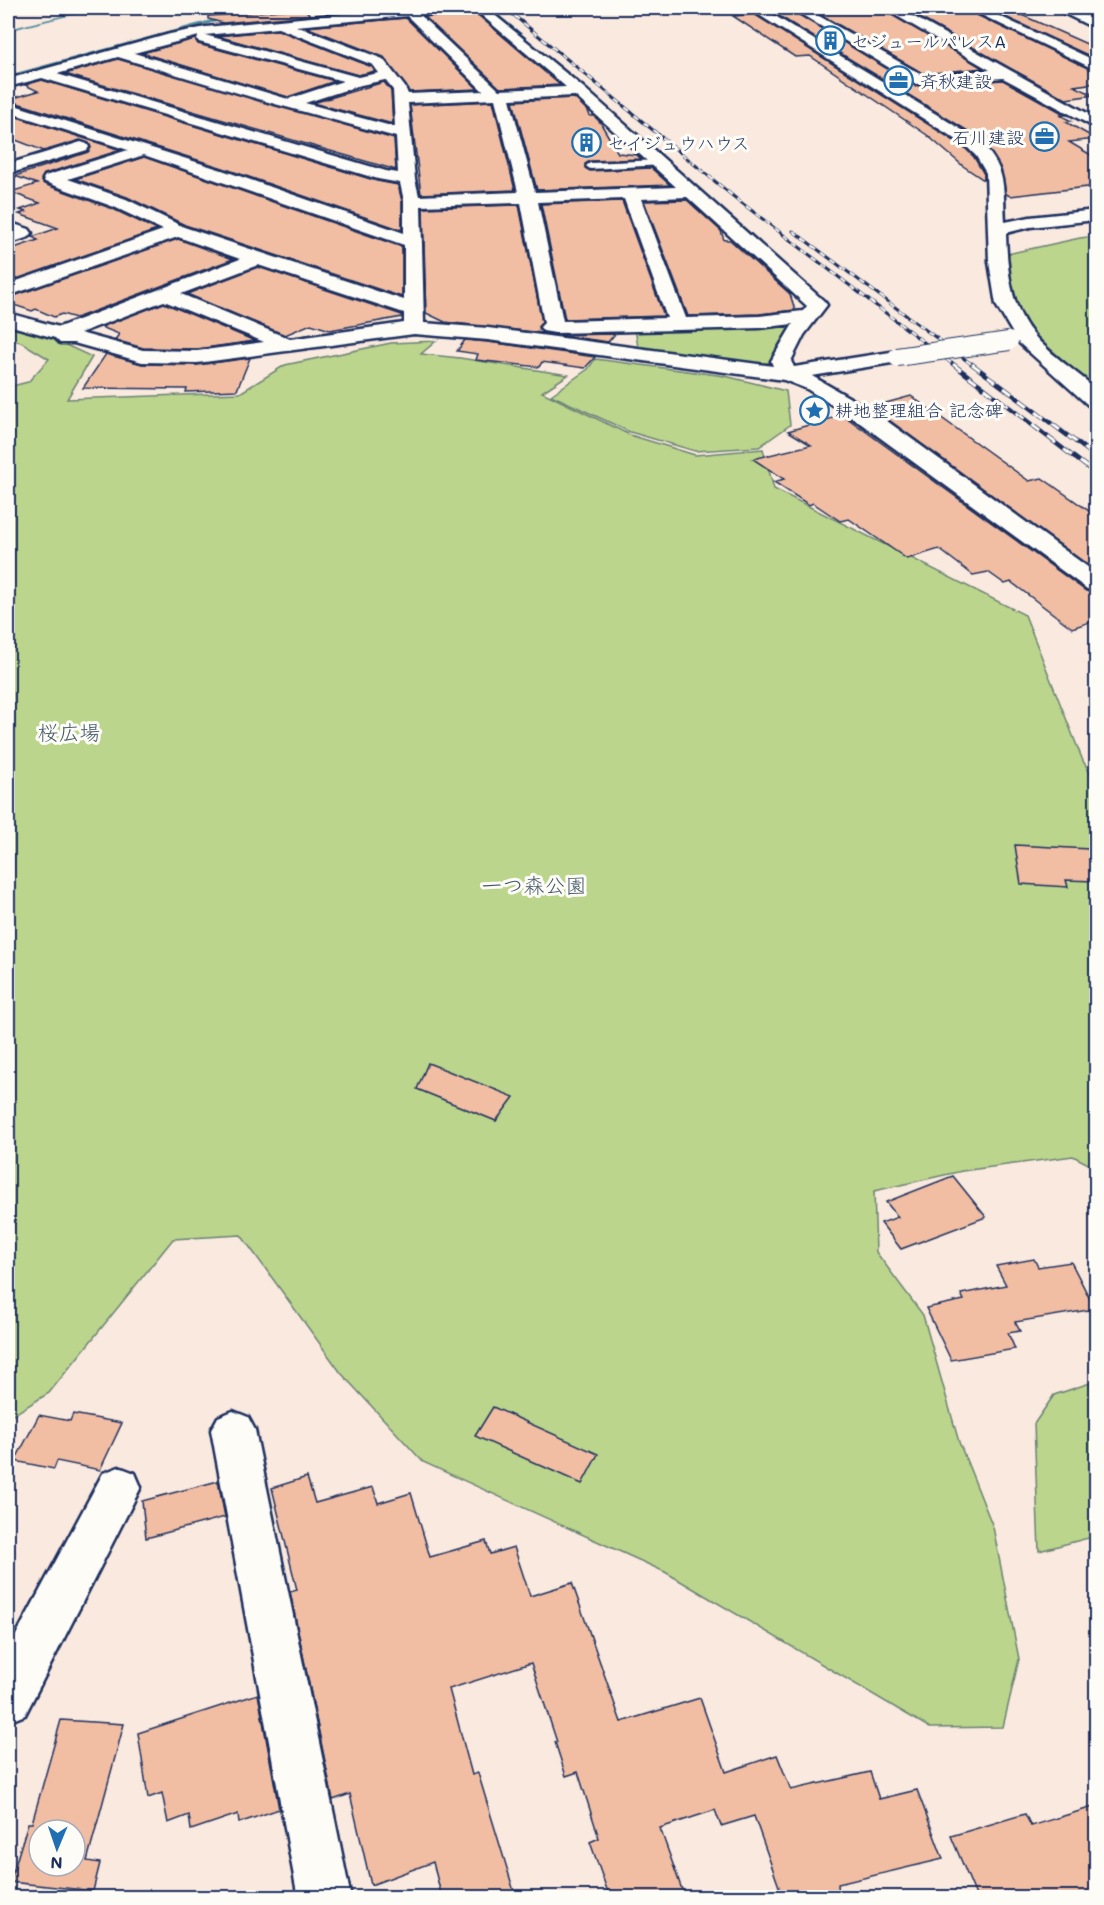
<svg xmlns="http://www.w3.org/2000/svg" width="1104" height="1905" font-family="Mali,'Klee One',sans-serif">
  <style>
    .green { fill: #bbd58c; stroke: #6b8275; stroke-width: 1.5 }
    .lines { fill: none; stroke-linecap: round; stroke-linejoin: round }
    .stream { fill: #548da2; fill-rule: evenodd }
    .building { fill: #f2bea3; stroke: #1b2f5e; stroke-width: 1.5; fill-rule: evenodd }
    .service-casing { stroke: #1b2f5e; stroke-width: 4 }
    .minor-casing { stroke: #1b2f5e; stroke-width: 5 }
    .service { fill: #fdfcf7; fill-rule: evenodd }
    .minor { fill: #fdfcf7; fill-rule: evenodd }
    .rail-far1-casing { stroke: #1b2f5e; stroke-width: 3 }
    .rail-casing { stroke: #1b2f5e; stroke-width: 4.5 }
    .rail-far1 { stroke: #fdfcf7; stroke-width: 2; stroke-dasharray: 6; stroke-linecap: butt }
    .rail { stroke: #fdfcf7; stroke-width: 3; stroke-dasharray: 10; stroke-linecap: butt }
    .minor-bridge-casing { stroke: #1b2f5e; stroke-width: 20; stroke-linecap: butt }
    .minor-bridge { stroke: #fdfcf7; stroke-width: 18 }
    .labels { text-anchor: middle; dominant-baseline: central; stroke-width: 6; stroke-linejoin: round; paint-order: stroke }
    .far-poi-label { font-size: 18px; fill: #1b2f5e; stroke: #fdfcf7; text-anchor: start }
    .park-label { font-size: 21px; fill: #43586a; stroke: #fdfcf7 }
  </style>
  <rect width="100%" height="100%" fill="#fae9de"/>
  <filter id="ink" filterUnits="userSpaceOnUse"><feTurbulence type="fractalNoise" baseFrequency=".0167" numOctaves="2"/><feDisplacementMap in="SourceGraphic" scale="12" xChannelSelector="R" yChannelSelector="G"/><feConvolveMatrix kernelMatrix="1 2 1 2 8 2 1 2 1" color-interpolation-filters="sRGB"/></filter>
  <g filter="url(#ink)">
    <g class="green">
      <path d="M1096,236V396L1007,318V254L1080,238Z"/>
      <path d="M779,324L790,325L792,329L770,362L765,364L638,347L635,328Z"/>
      <path d="M8,327L38,332L92,357L67,399L240,393L285,365L391,343L436,341L421,354L460,358L568,375L542,392L630,435L695,455L763,449L774,489L1025,615L1083,761L1096,783V1168L1073,1156L962,1171L874,1191L876,1252L923,1315L959,1442L993,1527L1019,1659L1003,1727L930,1728L665,1572L423,1462L341,1373L241,1235L173,1239L49,1393L8,1418V387L28,382L49,359L21,342L8,339Z"/>
      <path d="M595,359L725,376L786,391L790,425L759,447L695,451L630,432L551,395L588,369Z"/>
      <path d="M1096,1381V1536L1039,1551L1034,1424L1054,1395Z"/>
    </g>
    <g class="lines">
      <g class="stream">
        <path d="M94,8H100L8,31V29Z"/>
        <path d="M224,8H229L276,23L274,24L242,15L8,77V75L237,13Z"/>
        <path d="M486,8H490L526,37V39H522Z"/>
      </g>
    </g>
    <g class="building">
      <path d="M304,8L310,15L223,23L208,19V16Z"/>
      <path d="M769,8H789L915,86L1003,80L1066,115H1060L1071,121L1066,122L1096,139L1069,142L1096,158V186L1010,196L1006,194L1000,167L978,137L774,13L777,12Z"/>
      <path d="M809,8H881L983,68L924,74Z"/>
      <path d="M902,8H965L966,10L1096,72V83L1074,86L1094,95L1066,99Z"/>
      <path d="M986,8H1006L1096,48V59Z"/>
      <path d="M472,10L560,85L500,88L425,17Z"/>
      <path d="M754,14L964,147L974,157L984,174V180L963,166L927,135L810,56L795,57L733,16Z"/>
      <path d="M406,18L478,89L409,92L384,57L306,27Z"/>
      <path d="M278,30L372,67L375,71L358,75L217,36Z"/>
      <path d="M195,39L198,44L335,81L288,97L142,53Z"/>
      <path d="M118,59L394,139L396,170L65,74Z"/>
      <path d="M42,80L377,181L398,185L402,201V230L223,168L11,101L14,100L10,99L38,91L25,85Z"/>
      <path d="M384,82L391,91L393,124L313,103Z"/>
      <path d="M574,98L588,111L590,116H594L600,122L618,153L637,155L641,159L590,161L585,164V168L590,171L651,168L670,185L537,190L513,101Z"/>
      <path d="M493,101L515,190L421,194L410,105Z"/>
      <path d="M8,114L121,150L44,174L41,180L44,184L113,209L157,230L8,282V250L38,240L32,237L58,228L19,214L26,212L20,210L40,203L10,192L37,184L15,176L88,152L91,148L89,143L80,140L44,151L8,137Z"/>
      <path d="M144,157L402,247V297L185,225L127,197L75,179Z"/>
      <path d="M687,200L721,231L724,240H730L790,294L795,310L759,314L688,316L644,201Z"/>
      <path d="M622,201L664,316L565,319L541,204Z"/>
      <path d="M519,205L542,322L538,327L542,333L445,322L426,313L423,208Z"/>
      <path d="M178,239L233,259L76,318L62,314L54,317L36,309L32,311L8,303V298Z"/>
      <path d="M258,267L402,315V317L330,330L311,324L285,335L187,294Z"/>
      <path d="M164,303L255,341L197,349L143,348L115,340L119,334L101,327Z"/>
      <path d="M615,334L608,342L559,335Z"/>
      <path d="M465,340L488,342L595,357L585,368L542,362L539,367L476,360L478,354L457,351Z"/>
      <path d="M106,354L142,364L197,365L250,358L237,390L186,392L187,389L83,388Z"/>
      <path d="M911,396L1029,481L1042,478L1096,516V571L871,407Z"/>
      <path d="M843,415L1086,591L1096,593V620L1072,628L1011,582L1005,584L988,572L973,575L939,549L907,559L849,519L840,521L813,503L809,505L774,482L784,479L753,459L811,445L788,431Z"/>
      <path d="M1015,845L1089,849L1095,881L1066,880L1068,887L1021,884Z"/>
      <path d="M428,1063L514,1097L496,1121L417,1089Z"/>
      <path d="M953,1176L986,1217L901,1249L881,1223L898,1217L886,1202Z"/>
      <path d="M1034,1259L1038,1267L1071,1262L1095,1309L1015,1322L1020,1331L1008,1333L1015,1349L951,1360L926,1308L964,1300L961,1294L1006,1285L996,1266Z"/>
      <path d="M493,1407L598,1454L582,1484L475,1436Z"/>
      <path d="M73,1414L122,1423L100,1470L57,1461L54,1469L15,1461L39,1415L70,1421Z"/>
      <path d="M307,1477L315,1503L373,1487L378,1503L411,1493L430,1557L486,1541L490,1554L514,1547L530,1596L572,1583L621,1722L700,1698L726,1772L777,1755L791,1790L870,1772L879,1799L917,1790L943,1859L838,1884L839,1898H783L754,1816L721,1826L715,1810L660,1828L685,1898H610L590,1842L599,1838L578,1772L566,1776L555,1742H557L531,1663L449,1689L472,1775L478,1773L516,1898H442L433,1862L371,1885L350,1794L333,1800L290,1592L297,1590L272,1488Z"/>
      <path d="M218,1481L225,1517L146,1538L142,1501Z"/>
      <path d="M258,1694L279,1809L239,1823L238,1814L191,1830L189,1815L168,1823L162,1793L148,1798L138,1733Z"/>
      <path d="M61,1720L124,1724L87,1861L100,1863L93,1891L10,1882L28,1823H32ZM39,1830H75V1866H39Z"/>
      <path d="M1096,1806V1898H977L951,1836L1025,1814L1031,1826Z"/>
    </g>
    <g class="lines">
      <defs>
        <path id="service" d="M660,160L664,163L663,165L590,169L586,166L590,163Z"/>
        <g id="minor">
          <path d="M407,8H455L449,12L420,15L499,90L566,87L473,8H486L584,88L824,301L827,305L804,335L791,361L794,367L897,351L904,353L907,357L904,361L812,376L876,413L1096,573V591L1087,589L860,423L807,389L784,380L488,340L414,334L197,363L142,362L74,343H60L55,338L8,325V313L59,327L240,259L178,237L8,296V284L163,230L114,207L45,182L43,179L45,176L128,150L8,112V103L222,170L404,233V201L400,183L378,179L42,78L8,87V79L170,34L206,27ZM407,16L483,91L408,94L405,87L383,59L296,26ZM278,28L373,65L379,73L358,77L205,35ZM199,36L197,39L199,42L343,81L288,99L134,53ZM118,57L275,104L396,137L398,173L386,171L57,74ZM385,80L393,90L395,127L305,103L361,85ZM575,96L676,187L535,192L510,99ZM495,99L518,192L419,196L415,179L408,103ZM144,155L404,245V300L184,227L126,199L68,179ZM687,197L807,306L803,311L759,316L686,318L641,199ZM624,199L667,318L563,321L538,202ZM521,203L544,323L540,327L543,331L555,333L759,328L793,324L771,361L773,366L488,328L424,323L421,206ZM258,265L404,313V323L290,339L181,294ZM164,301L264,342L197,351L143,350L80,333Z"/>
          <path d="M748,8H762L977,139C1007,169 1003,182 1005,222L1030,217L1096,210V220L1030,227L1006,233C1007,267 1010,307 1033,334C1048,353 1078,373 1096,389V406L1088,405L1018,342L996,305L989,262L986,173L976,156L965,145Z"/>
          <path d="M791,8H805L924,76L990,70L883,8H898L1096,118V128L1003,78L916,84Z"/>
          <path d="M967,8H982L1096,61V70Z"/>
          <path d="M1053,8H1068L1096,20V29Z"/>
          <path d="M81,142L87,144L89,147L87,150L8,174V164Z"/>
          <path d="M8,222L29,229L32,233L29,237L8,244Z"/>
          <path d="M233,1411L248,1417L255,1430L351,1898H298L211,1430L218,1417Z"/>
          <path d="M119,1467L135,1473L141,1487L25,1715L8,1722V1650L103,1473Z"/>
        </g>
      </defs>
      <use href="#service" class="service-casing"/>
      <use href="#minor" class="minor-casing"/>
      <use href="#service" class="service"/>
      <use href="#minor" class="minor"/>
      <defs>
        <g id="rail-far1">
          <path d="M505,8L734,197L955,366"/>
          <path d="M793,231L974,366"/>
        </g>
        <g id="rail">
          <path d="M953,364L1096,474"/>
          <path d="M972,364L1096,457"/>
        </g>
      </defs>
      <use href="#rail-far1" class="rail-far1-casing"/>
      <use href="#rail" class="rail-casing"/>
      <use href="#rail-far1" class="rail-far1"/>
      <use href="#rail" class="rail"/>
      <defs>
        <path id="minor-bridge" d="M897,357L1009,341"/>
      </defs>
      <use href="#minor-bridge" class="minor-bridge-casing"/>
      <use href="#minor-bridge" class="minor-bridge"/>
    </g>
  </g>
  <defs>
    <symbol id="building-ring" viewBox="-11 -11 22 22"><circle r="9.5" fill="#fdfcf7" stroke="#1f6fb2" stroke-width="1.5"/><path d="M-4-6H4V6H1V3H-1V6H-4ZM-2.5-4.3h1.7v1.8h-1.7ZM.8-4.3h1.7v1.8H.8ZM-2.5-1h1.7V.8h-1.7ZM.8-1h1.7V.8H.8Z" fill="#1f6fb2"/></symbol>
    <symbol id="office-ring" viewBox="-11 -11 22 22"><circle r="9.5" fill="#fdfcf7" stroke="#1f6fb2" stroke-width="1.5"/><path d="M-6-3h4V-5.5h4V-3h4V5H-6ZM-1-4.5V-3h2v-1.5ZM-6 0V1H6V0Z" fill="#1f6fb2"/></symbol>
    <symbol id="sight-ring" viewBox="-11 -11 22 22"><circle r="9.5" fill="#fdfcf7" stroke="#1f6fb2" stroke-width="1.5"/><path d="M0-6L1.8-2.2L6-1.7L2.9 1.2L3.7 5.4L0 3.3L-3.7 5.4L-2.9 1.2L-6-1.7L-1.8-2.2Z" fill="#1f6fb2"/></symbol>
  </defs>
  <g fill-rule="evenodd">
    <use href="#building-ring" x="814" y="24" width="33" height="33"/>
    <use href="#office-ring" x="882" y="64" width="33" height="33"/>
    <use href="#office-ring" x="1028" y="120" width="33" height="33"/>
    <use href="#building-ring" x="570" y="126" width="33" height="33"/>
    <use href="#sight-ring" x="798" y="394" width="33" height="33"/>
  </g>
  <g class="labels">
    <g class="far-poi-label">
      <text x="851" y="41">セジュールパレスA</text>
      <text x="920" y="81">斉秋建設</text>
      <text x="1024" y="137" text-anchor="end">石川建設</text>
      <text x="607" y="143">セイジュウハウス</text>
      <text x="835" y="410">耕地整理組合 記念碑</text>
    </g>
    <g class="park-label">
      <text x="69" y="731">桜広場</text>
      <text x="534" y="884">一つ森公園</text>
    </g>
  </g>
  <rect width="1104" height="1905" fill="none" stroke="#fdfcf7" stroke-width="30"/>
  <rect x="15" y="15" width="1074" height="1875" fill="none" stroke="#1b2f5e" stroke-width="2" filter="url(#ink)"/>
  <g transform="translate(57 1848) rotate(182)"><circle r="28" fill="#fdfcf7" stroke="#a3aaba" stroke-width="1.5"/>
  <path d="M0-4.5L10 22L0 15L-10 22Z" fill="#1f6fb2"/>
  <text y="-9" font-size="16" font-weight="bold" text-anchor="middle" fill="#1b2f5e">N</text>
  </g>
</svg>
